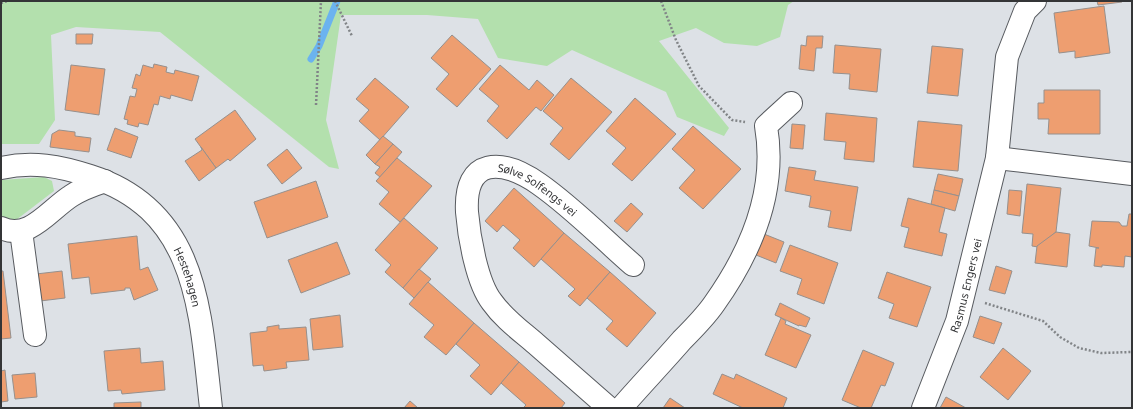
<svg xmlns="http://www.w3.org/2000/svg" width="1133" height="409" font-family="'Noto Sans',sans-serif">
  <style>
    .green { fill: #b3e0ad }
    .lines { fill: none; stroke-linecap: round; stroke-linejoin: round }
    .stream { stroke: #6bb3ef; stroke-width: 7 }
    .building { fill: #ee9e70; stroke: #96908d }
    .minor-casing { stroke: #575a5f; stroke-width: 24 }
    .path { stroke: #818487; stroke-width: 2.5; stroke-dasharray: 2 2; stroke-linecap: butt }
    .minor { stroke: #fff; stroke-width: 22 }
    .labels { text-anchor: middle; dominant-baseline: central; stroke-width: 3.5; stroke-linejoin: round; paint-order: stroke }
    .street-label { font-size: 11px; fill: #343537; stroke: #eaeef3 }
  </style>
  <rect width="100%" height="100%" fill="#dde1e6"/>
  <g class="green">
    <path d="M1,1H794L788,5L780,37L757,46L724,43L696,28L659,41L729,128L724,136L677,117L666,92L572,50L547,66L498,58L478,19L427,15H341L326,120L339,169L329,167L160,32L76,27L51,35L55,120L39,144H1Z"/>
    <path d="M44,177L52,181L54,191L16,220L1,217V180Z"/>
  </g>
  <g class="lines">
    <path class="stream" d="M311,59L319,46L337,1"/>
  </g>
  <g class="building">
    <path d="M1097,1H1121L1122,2L1098,5Z"/>
    <path d="M1104,6L1110,53L1075,58V51L1059,53L1054,13Z"/>
    <path d="M76,34H93L92,44H76Z"/>
    <path d="M452,35L491,69L457,107L436,89L449,74L431,58Z"/>
    <path d="M807,36H823L822,48H816L814,71L799,69L801,45L806,46Z"/>
    <path d="M835,45L881,49L877,92L849,89L850,74L833,73Z"/>
    <path d="M932,46L963,49L958,96L927,93Z"/>
    <path d="M154,64L167,67L166,72L174,74L175,70L199,76L192,101L171,95L170,99L160,96L158,105L154,104L148,125L139,123L138,127L127,124L128,120L124,119L130,96L135,97L137,89L132,88L136,74L140,76L143,65L153,68Z"/>
    <path d="M71,65L105,69L99,115L65,110Z"/>
    <path d="M500,65L529,90L537,80L554,95L541,111L536,107L507,139L487,121L499,106L479,89Z"/>
    <path d="M375,78L409,107L380,140L359,121L369,110L356,99Z"/>
    <path d="M571,78L612,112L569,160L550,144L563,128L543,111Z"/>
    <path d="M1044,90H1100V134H1048L1049,119H1038V103H1044Z"/>
    <path d="M635,98L676,134L632,181L612,164L626,148L606,131Z"/>
    <path d="M235,110L256,139L230,161L228,159L216,168L195,139Z"/>
    <path d="M826,113L877,118L874,162L844,159L846,142L824,140Z"/>
    <path d="M918,121L962,125L958,171L913,167Z"/>
    <path d="M792,124L805,125L803,149L790,148Z"/>
    <path d="M693,126L741,169L703,209L679,188L695,170L672,149Z"/>
    <path d="M115,128L138,137L131,158L107,150Z"/>
    <path d="M59,130L75,132V136L91,138L89,152L50,147L52,134Z"/>
    <path d="M383,136L393,144L375,164L366,155Z"/>
    <path d="M393,144L402,152L380,177L375,173L380,167L375,164Z"/>
    <path d="M201,147L216,168L199,181L185,161L202,150Z"/>
    <path d="M287,149L302,168L282,184L267,165Z"/>
    <path d="M397,158L432,186L400,222L379,204L389,192L376,181Z"/>
    <path d="M789,167L816,171L814,180L858,187L851,231L828,227L831,211L809,207L811,196L785,191Z"/>
    <path d="M938,174L963,179L959,196L934,190Z"/>
    <path d="M316,181L328,217L267,238L254,202Z"/>
    <path d="M1027,184L1061,188L1056,232L1038,247L1032,246L1033,234L1022,233Z"/>
    <path d="M514,188L564,233L534,267L513,248L520,240L503,225L497,232L485,221Z"/>
    <path d="M934,190L959,196L955,211L931,204Z"/>
    <path d="M1009,190L1022,191L1020,216L1007,214Z"/>
    <path d="M908,198L945,208L939,232L947,234L942,256L904,247L909,228L901,226Z"/>
    <path d="M631,203L643,214L627,232L614,221Z"/>
    <path d="M1129,214H1132V257L1125,256L1124,267L1102,265V267L1094,266L1096,248H1099L1089,246L1092,221L1119,222L1122,226H1127Z"/>
    <path d="M404,218L438,248L403,288L385,272L391,265L375,250Z"/>
    <path d="M1056,232L1070,234L1067,267L1035,263L1037,246Z"/>
    <path d="M564,233L610,272L580,306L568,296L575,289L541,259Z"/>
    <path d="M764,234L784,242L776,263L756,255Z"/>
    <path d="M137,236L140,270L148,267L158,290L134,300L130,288H125V290L91,294L89,277L72,279L68,244Z"/>
    <path d="M337,242L350,274L301,293L288,260Z"/>
    <path d="M790,245L838,263L824,304L797,294L802,279L780,271Z"/>
    <path d="M996,266L1012,271L1005,294L989,290Z"/>
    <path d="M419,269L431,279L414,298L403,288Z"/>
    <path d="M1,271H3L11,338L1,339Z"/>
    <path d="M62,271L65,298L40,301L36,274Z"/>
    <path d="M610,272L656,313L627,347L606,329L613,321L587,298Z"/>
    <path d="M887,272L931,287L917,327L889,318L894,304L878,298Z"/>
    <path d="M428,282L474,323L446,355L424,337L434,325L409,304Z"/>
    <path d="M780,303L810,318L806,327L799,325V326L775,315Z"/>
    <path d="M340,315L343,347L313,350L310,319Z"/>
    <path d="M980,316L1002,323L994,344L973,337Z"/>
    <path d="M781,318L786,321L785,324L811,335L796,368L765,355Z"/>
    <path d="M474,323L519,362L491,395L470,376L480,365L456,344Z"/>
    <path d="M279,325V329L306,327L309,360L286,362L287,368L264,371L263,365L253,366L250,333L267,331V327Z"/>
    <path d="M140,348L141,363L163,361L165,390L122,394L121,390L108,391L104,351Z"/>
    <path d="M1003,348L1031,371L1008,400L980,377Z"/>
    <path d="M863,350L894,363L885,386L881,385L871,408H861L842,400Z"/>
    <path d="M519,362L565,403L561,408H523L526,405L501,383Z"/>
    <path d="M5,370L8,401L1,402V371Z"/>
    <path d="M35,373L37,397L15,399L12,375Z"/>
    <path d="M722,374L734,379L736,374L787,398L783,408H743L713,394Z"/>
    <path d="M946,397L966,408H940Z"/>
    <path d="M670,398L685,408H663Z"/>
    <path d="M410,401L418,408H404Z"/>
    <path d="M141,402V408H114V403Z"/>
  </g>
  <g class="lines">
    <defs>
      <g id="minor">
        <path d="M997,158L1132,174"/>
        <path id="s1" d="M1,168C32,161 60,166 90,176C199,211 200,312 211,408"/>
        <path d="M1,228C29,241 49,210 71,196C81,189 93,185 105,181"/>
        <path d="M21,231L35,335"/>
        <path id="s2" d="M609,408C585,387 560,365 536,344C521,331 504,319 492,302C477,283 469,237 467,212C464,157 502,158 539,184C572,207 602,238 633,265"/>
        <path d="M621,408C641,385 662,363 682,340C693,329 705,317 714,304C751,252 777,190 766,126L791,103"/>
        <path id="s3" d="M923,408L957,321L997,158L1007,57L1025,11L1035,1"/>
      </g>
    </defs>
    <use href="#minor" class="minor-casing"/>
    <g class="path">
      <path d="M335,1L352,36"/>
      <path d="M661,1L676,40L699,86L732,120L745,122"/>
      <path d="M1,3L8,1"/>
      <path d="M316,105L321,1"/>
      <path d="M985,303L1043,321L1060,337L1079,348L1101,353L1132,352"/>
    </g>
    <use href="#minor" class="minor"/>
  </g>
  <g class="labels">
    <g class="street-label">
      <text stroke="none"><textPath href="#s2" startOffset="362">Sølve Solfengs vei</textPath></text>
      <text stroke="none"><textPath href="#s1" startOffset="238">Hestehagen</textPath></text>
      <text stroke="none"><textPath href="#s3" startOffset="130">Rasmus Engers vei</textPath></text>
    </g>
  </g>
  <rect width="1133" height="409" fill="none" stroke="#343537" stroke-width="4"/>
</svg>
